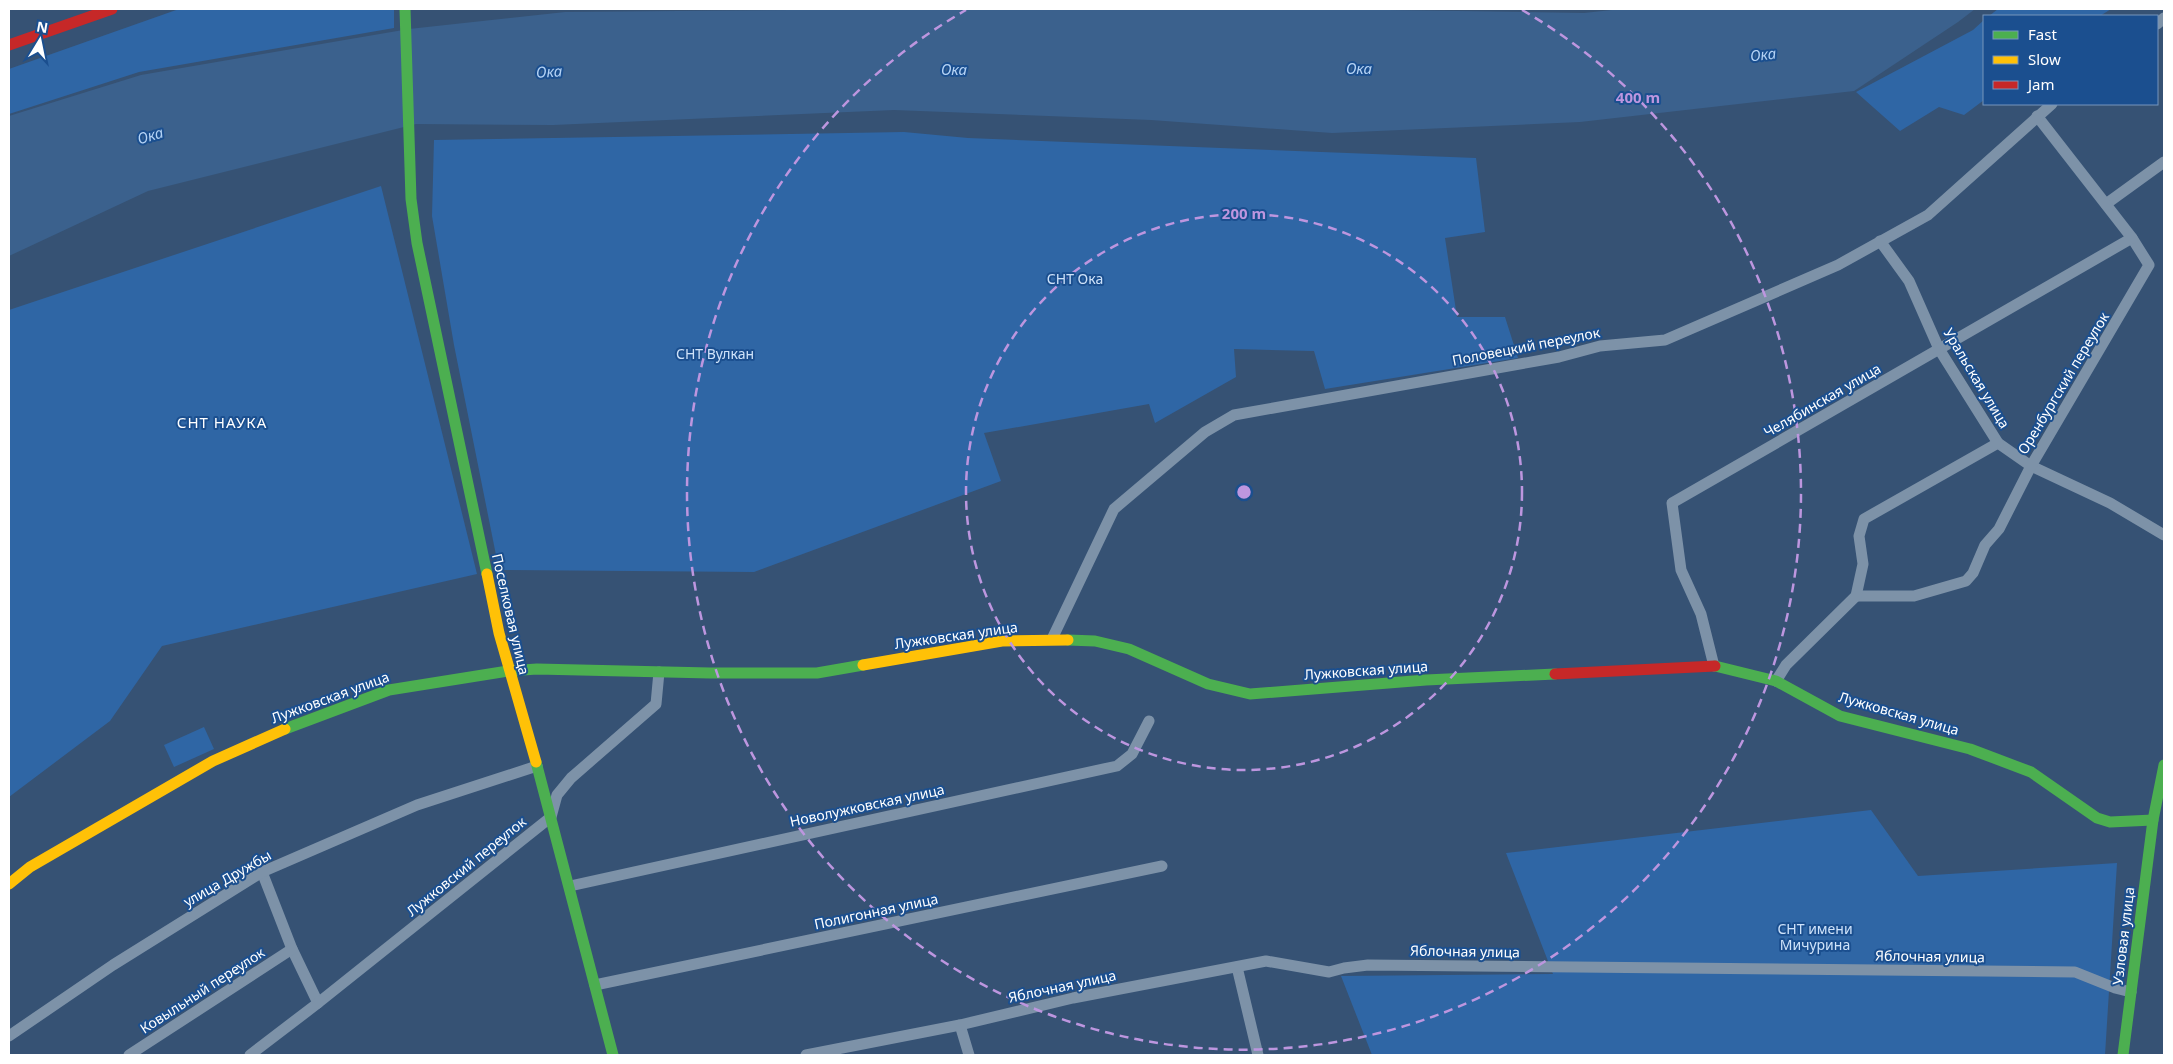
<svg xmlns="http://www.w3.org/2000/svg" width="2173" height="1064" font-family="'Noto Sans',sans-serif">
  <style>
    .green { fill: #2f66a5 }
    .water { fill: #3b618d }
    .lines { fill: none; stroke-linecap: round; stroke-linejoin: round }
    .street { stroke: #7d92a8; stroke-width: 11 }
    .fast { stroke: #4caf50; stroke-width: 11 }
    .slow { stroke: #ffc107; stroke-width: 11 }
    .jam { stroke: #c62828; stroke-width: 11 }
    .ring { fill: none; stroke: #bd96df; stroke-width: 2.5; stroke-dasharray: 9 6 }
    .labels { text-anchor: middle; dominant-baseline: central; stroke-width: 4; stroke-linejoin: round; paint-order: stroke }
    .park-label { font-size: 14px; fill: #cfe3fa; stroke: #1b4f8f }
    .street-label { font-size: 14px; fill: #fff; stroke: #1b4f8f }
    .water-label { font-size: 15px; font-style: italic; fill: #b5d3f5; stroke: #1b4f8f }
    .neighbourhood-label { font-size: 15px; letter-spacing: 1px; fill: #fff; stroke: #1b4f8f }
    .centre { fill: #bd96df; stroke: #1b4f8f; stroke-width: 2.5 }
    .ring-label { font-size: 15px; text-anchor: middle; font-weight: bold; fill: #bd96df; stroke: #1b4f8f; stroke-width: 4; stroke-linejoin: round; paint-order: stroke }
  </style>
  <rect width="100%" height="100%" fill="#365274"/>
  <g class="green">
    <path d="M179,9H394V28L139,72L9,114V69Z"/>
    <path d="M1998,9H2111L2100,16H1989Z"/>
    <path d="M1984,20V100L1964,115L1939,107L1900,131L1856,92L1973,30Z"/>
    <path d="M904,132L968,138L1476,158L1485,232L1445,238L1457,317H1505L1518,358L1325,389L1314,351L1234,349L1236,377L1155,423L1149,404L984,433L1001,481L754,572L499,570L454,345L432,216L434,140Z"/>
    <path d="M381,186L477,574L162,646L110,721L9,797V310Z"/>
    <path d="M204,727L214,749L174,767L164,745Z"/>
    <path d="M1871,810L1918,876L2117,863L2105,1055H1372L1341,976L1553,974L1506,853Z"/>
  </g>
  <path class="water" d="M904,9H1323L1584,13L1621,9H1975L1958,22L1854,91L1580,122L1332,133L1151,120L894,110L553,125L416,124L148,191L9,256V116L141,75L409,29L565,12Z"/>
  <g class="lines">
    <g class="street">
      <path d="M2157,24L2164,18"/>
      <path d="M2106,204L2164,162"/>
      <path d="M1880,241L1909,281L1939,349L1998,443L2031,466L2110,503L2164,535"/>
      <path d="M1856,596H1914L1966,581L1973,573L1985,545L1999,529L2031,466L2149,265L2132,238L2037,116"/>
      <path d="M1052,639L1114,509L1205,432L1234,415L1559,357L1600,346L1665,340L1838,265L1928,215L2052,104"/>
      <path d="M1714,666L1701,614L1681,570L1672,503L2132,238"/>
      <path d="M1776,681L1786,665L1856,596L1863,564L1859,536L1864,519L1998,443"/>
      <path d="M262,872L292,949L318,1003"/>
      <path d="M570,886L1117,766L1132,754L1149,721"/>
      <path d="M1237,967L1258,1055"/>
      <path d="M595,985L1162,866"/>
      <path d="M960,1025L969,1055"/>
      <path d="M9,1036L113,965L262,872L417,805L537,766"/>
      <path d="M129,1055L292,949"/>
      <path d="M250,1055L318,1003L551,817L557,795L571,778L656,704L659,672"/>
      <path d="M806,1055L960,1025L1073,998L1266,961L1329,972L1344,968L1368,965L2075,972L2115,988L2131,992"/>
    </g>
    <g class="fast">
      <path d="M405,9L411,199L417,243L487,574"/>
      <path d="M1068,640L1095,641L1129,649L1208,684L1250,694L1426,680L1555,674"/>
      <path d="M1715,666L1776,681L1840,716L1970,749L2031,772L2097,818L2110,822L2153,820"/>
      <path d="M285,729L389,690L508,671L537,669L710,673H817L863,665"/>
      <path d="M536,762L613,1055"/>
      <path d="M2123,1055L2153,820L2164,765"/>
    </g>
    <g class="slow">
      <path d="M487,574L499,633L536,762"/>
      <path d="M863,665L1002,641L1068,640"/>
      <path d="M9,884L30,867L213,761L285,729"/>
    </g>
    <g class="jam">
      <path d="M9,45L112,9"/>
      <path d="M1555,674L1715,666"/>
    </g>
  </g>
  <g class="ring">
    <circle cx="1244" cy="492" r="278"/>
    <path d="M1522 10A557 557 0 1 1 966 10"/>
  </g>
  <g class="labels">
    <g class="park-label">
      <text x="1075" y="278">СНТ Ока</text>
      <text x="715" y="353">СНТ Вулкан</text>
      <text x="1815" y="928">СНТ имени<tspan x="1815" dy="16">Мичурина</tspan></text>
    </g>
    <g class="street-label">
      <text transform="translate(1526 346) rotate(-11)">Половецкий переулок</text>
      <text transform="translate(1977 378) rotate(59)">Уральская улица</text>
      <text transform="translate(2063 383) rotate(-59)">Оренбургский переулок</text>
      <text transform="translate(1822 400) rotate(-30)">Челябинская улица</text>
      <text transform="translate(511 614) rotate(77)">Поселковая улица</text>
      <text transform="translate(956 635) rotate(-8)">Лужковская улица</text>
      <text transform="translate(1366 670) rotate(-4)">Лужковская улица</text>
      <text transform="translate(330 697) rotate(-20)">Лужковская улица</text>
      <text transform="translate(1899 713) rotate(16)">Лужковская улица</text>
      <text transform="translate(867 805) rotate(-12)">Новолужковская улица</text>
      <text transform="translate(466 866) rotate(-39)">Лужковский переулок</text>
      <text transform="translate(227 878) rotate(-30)">улица Дружбы</text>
      <text transform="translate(876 911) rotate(-12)">Полигонная улица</text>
      <text transform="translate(2123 936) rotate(-83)">Узловая улица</text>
      <text transform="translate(1465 951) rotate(1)">Яблочная улица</text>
      <text transform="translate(1930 956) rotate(1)">Яблочная улица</text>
      <text transform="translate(1062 986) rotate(-12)">Яблочная улица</text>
      <text transform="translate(202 990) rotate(-33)">Ковыльный переулок</text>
    </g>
    <g class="water-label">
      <text transform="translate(1763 54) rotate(-7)">Ока</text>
      <text x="1359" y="68">Ока</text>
      <text x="954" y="69">Ока</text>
      <text transform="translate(549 71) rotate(-3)">Ока</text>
      <text transform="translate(150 135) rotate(-17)">Ока</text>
    </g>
    <g class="neighbourhood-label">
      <text x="222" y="422">СНТ НАУКА</text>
    </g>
  </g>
  <circle cx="1244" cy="492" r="8" class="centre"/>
  <g class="ring-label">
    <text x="1638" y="103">400 m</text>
    <text x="1244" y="219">200 m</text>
  </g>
  <rect width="2173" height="1064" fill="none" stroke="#ffffff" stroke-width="20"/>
  <rect x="1983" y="15" width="175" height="90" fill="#1b4f8f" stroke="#7695bc"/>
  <rect x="1993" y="31" width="25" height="8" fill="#4caf50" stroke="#7695bc"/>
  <text x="2028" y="40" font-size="15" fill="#ffffff">Fast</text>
  <rect x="1993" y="56" width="25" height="8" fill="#ffc107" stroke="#7695bc"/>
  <text x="2028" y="65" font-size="15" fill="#ffffff">Slow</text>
  <rect x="1993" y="81" width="25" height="8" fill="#c62828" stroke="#7695bc"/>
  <text x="2028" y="90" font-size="15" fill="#ffffff">Jam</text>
  <g transform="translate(40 40) rotate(10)" stroke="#1b4f8f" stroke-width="4" paint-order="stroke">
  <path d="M0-4L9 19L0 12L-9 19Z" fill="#ffffff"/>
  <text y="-8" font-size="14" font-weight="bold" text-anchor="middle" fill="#ffffff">N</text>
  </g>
</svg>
